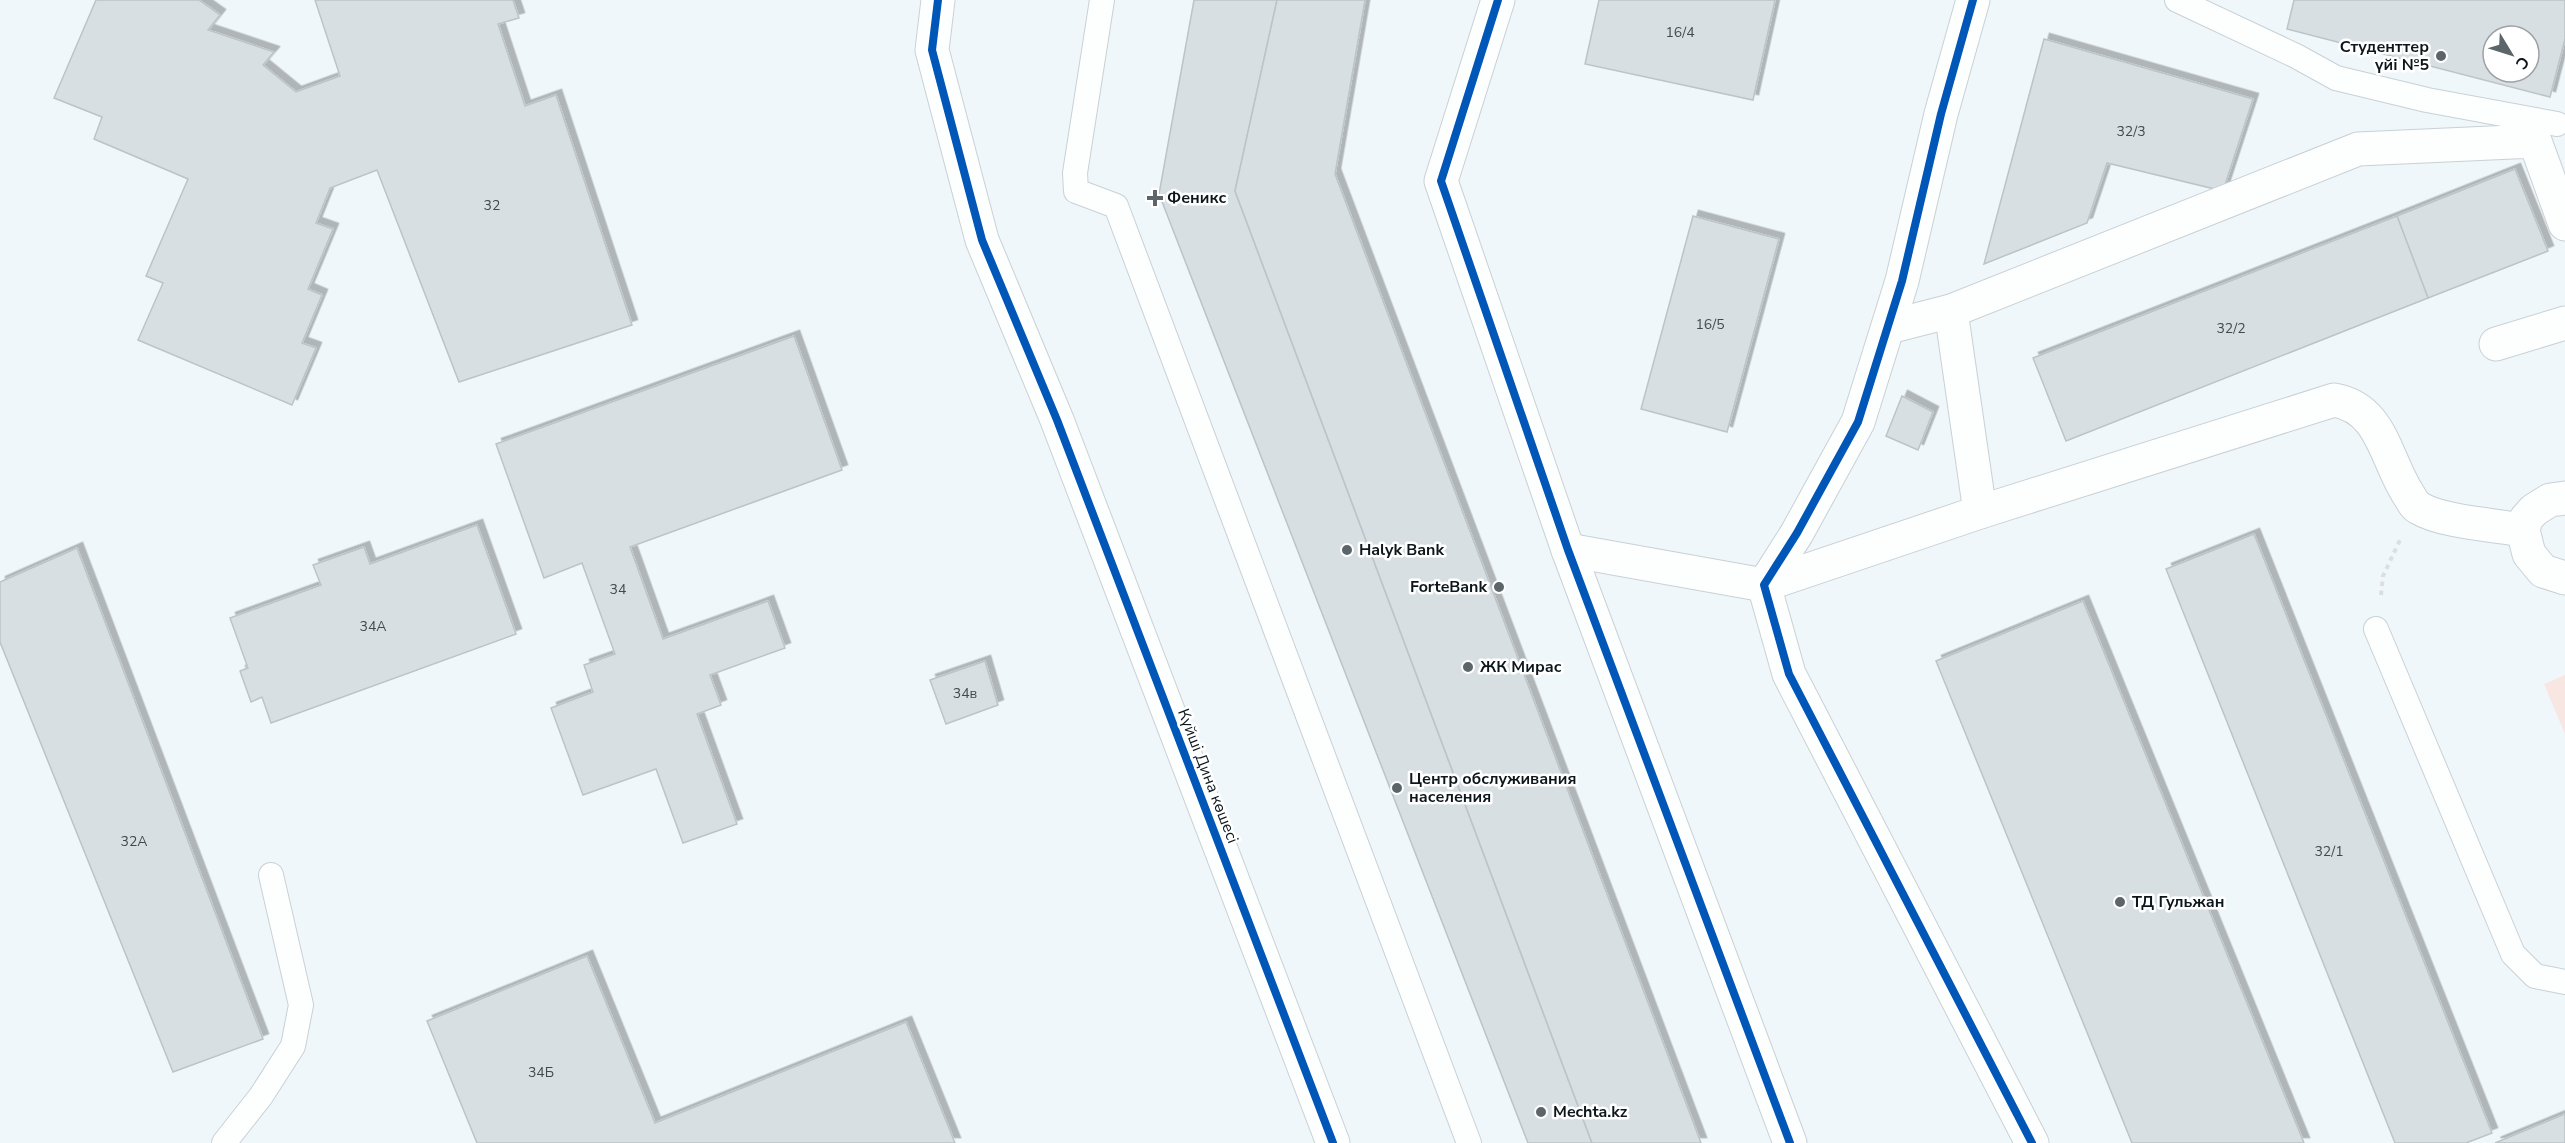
<svg xmlns="http://www.w3.org/2000/svg" width="2565" height="1143" font-family="'Nunito Sans',sans-serif">
  <style>
    .green { fill: #f7e6e2 }
    .building { fill: #d7dfe3; stroke: #bcc4c8; stroke-width: 1.5; fill-rule: evenodd; filter: url(#shadow) }
    .lines { fill: none; stroke-linecap: round; stroke-linejoin: round }
    .lane-casing { stroke: #c9d1d5; stroke-width: 26 }
    .street-casing { stroke: #c9d1d5; stroke-width: 35 }
    .path { stroke: #dcdee0; stroke-width: 4; stroke-dasharray: 4.5 4.5; stroke-linecap: butt }
    .lane { stroke: #fdfefe; stroke-width: 24 }
    .street { stroke: #fdfefe; stroke-width: 33 }
    .cycleway-casing { stroke: #fff; stroke-width: 11 }
    .cycleway { stroke: #0057b8; stroke-width: 8 }
    .poi-dot { fill: #5c6569; stroke: #fff; stroke-width: 2 }
    .labels { text-anchor: middle; dominant-baseline: central; stroke-width: 5; stroke-linejoin: round; paint-order: stroke }
    .number-label { font-size: 14px; fill: #404a4e }
    .poi-label { font-size: 16px; font-weight: bold; fill: #0d171b; stroke: #fff; text-anchor: start }
    .street-label { font-size: 16px; fill: #0d171b; stroke: #fff }
  </style>
  <defs>
    <filter id="shadow"><feDropShadow dx="5.5" dy="-5.5" stdDeviation="0" flood-color="#0004"/></filter>
  </defs>
  <rect width="100%" height="100%" fill="#f0f7fa"/>
  <path class="green" d="M2565,675V734L2544,684Z"/>
  <g class="building">
    <path d="M96,0H199L220,15L208,30L274,52L263,65L296,92L340,76L315,0H513L519,18L498,24L525,106L556,95L632,325L459,382L377,170L330,188L316,223L333,229L308,289L322,295L302,343L316,348L292,405L138,340L163,283L146,276L188,179L94,139L102,117L54,98Z"/>
    <path d="M1194,0H1277L1235,191L1592,1143H1528L1159,194Z"/>
    <path d="M1277,0H1365L1335,174L1701,1143H1592L1235,191Z"/>
    <path d="M1599,0H1775L1753,100L1585,64Z"/>
    <path d="M2294,0H2565V39L2550,97L2287,29ZM2493,36H2529V72H2493Z"/>
    <path d="M2044,39L2253,99L2223,191L2107,163L2087,223L1984,264Z"/>
    <path d="M2515,169L2548,251L2428,298L2397,216Z"/>
    <path d="M1693,216L1779,239L1727,432L1641,409Z"/>
    <path d="M2397,216L2428,298L2066,441L2033,358Z"/>
    <path d="M794,336L842,470L630,547L663,639L768,601L785,648L710,675L721,705L697,714L737,824L683,843L656,769L583,795L551,708L593,692L584,665L615,654L582,563L544,578L496,444Z"/>
    <path d="M1902,396L1933,412L1918,450L1886,436Z"/>
    <path d="M477,525L516,634L271,723L262,697L251,702L240,671L248,668L230,618L321,585L313,565L364,547L370,564Z"/>
    <path d="M2254,534L2492,1133L2466,1143H2395L2166,569Z"/>
    <path d="M77,548L263,1039L173,1072L0,642V582Z"/>
    <path d="M2083,601L2304,1143H2132L1936,661Z"/>
    <path d="M985,661L998,705L946,724L930,680Z"/>
    <path d="M587,956L655,1123L906,1022L955,1143H477L427,1021Z"/>
    <path d="M2565,1114V1143H2495Z"/>
  </g>
  <g class="lines">
    <defs>
      <g id="lane">
        <path d="M1102,0L1075,173L1076,191L1116,206L1469,1143"/>
        <path d="M2177,0L2296,56L2336,78L2427,100L2557,124"/>
        <path d="M2376,629L2513,954L2535,976L2565,982"/>
        <path d="M224,1143L261,1096L293,1046L301,1005L271,875"/>
      </g>
      <g id="street">
        <path d="M938,0L932,50L982,240L1057,420L1333,1143"/>
        <path d="M1498,0L1441,181L1568,550L1790,1143"/>
        <path d="M1973,0L1941,114L1902,281L1858,422L1797,533L1764,585L1789,674L2032,1143"/>
        <path d="M1951,311L1980,512"/>
        <path d="M1889,327L1951,311L2358,149L2535,141L2565,224"/>
        <path d="M2496,344L2565,323"/>
        <path d="M2565,498L2550,500L2534,510L2526,519L2523,530L2529,554L2543,571L2565,578"/>
        <path d="M1568,550L1764,585L1980,512L2334,400C2382,408 2385,458 2408,494C2411,498 2414,506 2419,508C2442,522 2495,525 2523,530"/>
      </g>
    </defs>
    <use href="#lane" class="lane-casing"/>
    <use href="#street" class="street-casing"/>
    <path class="path" d="M2381,595L2383,576L2400,540"/>
    <use href="#lane" class="lane"/>
    <use href="#street" class="street"/>
    <defs>
      <g id="cycleway">
        <path d="M938,0L932,50L982,240L1057,420L1333,1143"/>
        <path d="M1498,0L1441,181L1568,550L1790,1143"/>
        <path d="M1973,0L1941,114L1902,281L1858,422L1797,533L1764,585L1789,674L2032,1143"/>
      </g>
    </defs>
    <use href="#cycleway" class="cycleway-casing"/>
    <use href="#cycleway" class="cycleway"/>
  </g>
  <g class="poi-dot">
    <circle cx="2441" cy="56" r="6"/>
    <path d="M1152 189h6v6h6v6h-6v6h-6v-6h-6v-6h6z"/>
    <circle cx="1347" cy="550" r="6"/>
    <circle cx="1499" cy="587" r="6"/>
    <circle cx="1468" cy="667" r="6"/>
    <circle cx="1397" cy="788" r="6"/>
    <circle cx="2120" cy="902" r="6"/>
    <circle cx="1541" cy="1112" r="6"/>
  </g>
  <g class="labels">
    <g class="number-label">
      <text x="1680" y="32">16/4</text>
      <text x="2131" y="131">32/3</text>
      <text x="492" y="205">32</text>
      <text x="1710" y="324">16/5</text>
      <text x="2231" y="328">32/2</text>
      <text x="618" y="589">34</text>
      <text x="373" y="626">34А</text>
      <text x="965" y="693">34в</text>
      <text x="134" y="841">32А</text>
      <text x="2329" y="851">32/1</text>
      <text x="541" y="1072">34Б</text>
    </g>
    <g class="poi-label">
      <text x="2429" y="47" text-anchor="end">Студенттер<tspan x="2429" dy="18">үйі №5</tspan></text>
      <text x="1167" y="198">Феникс</text>
      <text x="1359" y="550">Halyk Bank</text>
      <text x="1487" y="587" text-anchor="end">ForteBank</text>
      <text x="1480" y="667">ЖК Мирас</text>
      <text x="1409" y="779">Центр обслуживания<tspan x="1409" dy="18">населения</tspan></text>
      <text x="2132" y="902">ТД Гульжан</text>
      <text x="1553" y="1112">Mechta.kz</text>
    </g>
    <g class="street-label">
      <text transform="translate(1208 776) rotate(69)">Күйші Дина көшесі</text>
    </g>
  </g>
  <g transform="translate(2511 54) rotate(128)"><circle r="28" fill="#ffffff" stroke="#9ea2a4" stroke-width="1.5"/>
  <path d="M0-4.5L10 22L0 15L-10 22Z" fill="#5c6569"/>
  <text y="-9" font-size="16" font-weight="bold" text-anchor="middle" fill="#0d171b">С</text>
  </g>
</svg>
